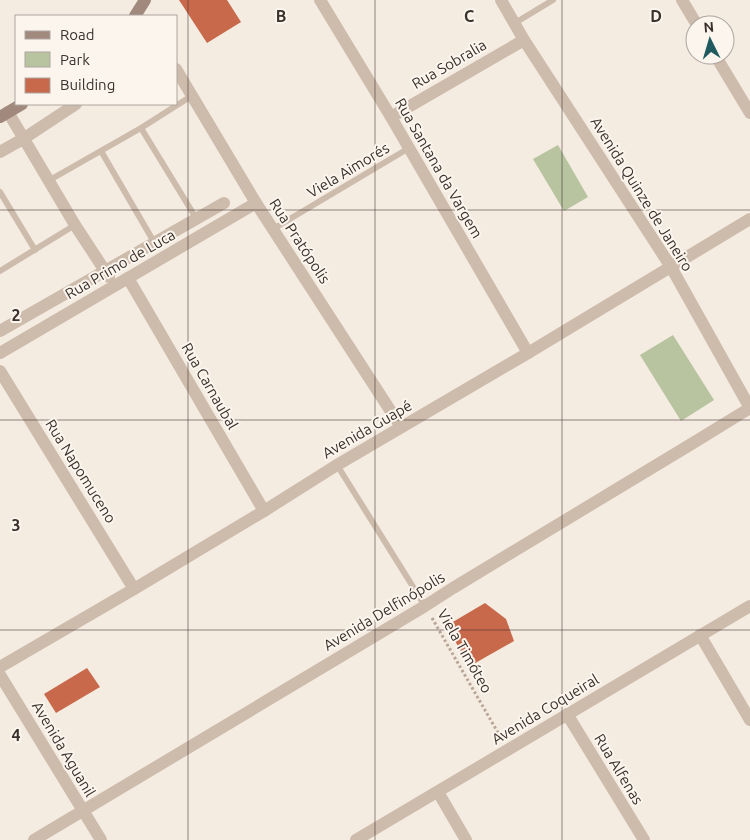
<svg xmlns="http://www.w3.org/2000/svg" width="750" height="840" font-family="Ubuntu,sans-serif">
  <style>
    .green { fill: #b8c4a0 }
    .building { fill: #c8694b }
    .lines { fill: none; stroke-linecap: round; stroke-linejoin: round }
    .path { stroke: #b9a596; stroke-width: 3; stroke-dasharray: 2.5 2.5; stroke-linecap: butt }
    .lane { stroke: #cdbbac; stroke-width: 6 }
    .street { stroke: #cdbbac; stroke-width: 12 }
    .secondary { stroke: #a18a7d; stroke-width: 12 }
    .grid { fill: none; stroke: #3b302b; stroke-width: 1; stroke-opacity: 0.55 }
    .labels { text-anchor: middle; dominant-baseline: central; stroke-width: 4; stroke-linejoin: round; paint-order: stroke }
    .street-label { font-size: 15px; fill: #3b302b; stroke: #fbf5ee }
    .grid-label { font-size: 16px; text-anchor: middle; font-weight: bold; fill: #3b302b; stroke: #fbf5ee; stroke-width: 4; stroke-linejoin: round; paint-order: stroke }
  </style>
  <rect width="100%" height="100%" fill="#f4ebe1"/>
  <g class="green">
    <path d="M558,145L588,197L564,211L533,159Z"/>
    <path d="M673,335L714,400L681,421L640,355Z"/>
  </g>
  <g class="building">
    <path d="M179,0H227L241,22L207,43Z"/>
    <path d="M485,603L506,619L514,641L470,666L446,626Z"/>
    <path d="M87,668L100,687L56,713L44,694Z"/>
  </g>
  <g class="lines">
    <path class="path" d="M432,618L501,738"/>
    <g class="lane">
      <path d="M515,23L553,0"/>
      <path d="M141,128L196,218"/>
      <path d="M101,151L154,242"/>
      <path d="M48,181L141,128L193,95"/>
      <path d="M0,192L35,250"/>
      <path d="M273,229L409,148"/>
      <path d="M0,271L75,225"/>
      <path d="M337,465L425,606"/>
    </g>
    <g class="street">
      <path d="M320,0L391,117L528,353"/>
      <path d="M501,0L524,40L671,267L750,408"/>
      <path d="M682,0L697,25"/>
      <path d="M715,55L750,113"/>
      <path d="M176,69L256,203L401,427"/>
      <path d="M8,112L75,225L109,277"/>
      <path d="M391,117L524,40"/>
      <path d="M0,152L23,139L76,104"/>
      <path d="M128,278L264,511"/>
      <path d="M0,331L224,203"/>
      <path d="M0,353L256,203"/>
      <path d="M0,371L134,589"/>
      <path d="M700,635L750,720"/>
      <path d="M0,667L134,589L264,511L337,465L528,353L750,219"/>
      <path d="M0,675L101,840"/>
      <path d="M567,714L644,840"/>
      <path d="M438,792L466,840"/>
      <path d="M34,840L425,606L453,588L693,443L750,408"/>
      <path d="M356,840L750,606"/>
    </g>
    <g class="secondary">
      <path d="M135,16L145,0"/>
      <path d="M0,117L22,104"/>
    </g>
  </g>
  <path class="grid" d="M188,0V840M375,0V840M562,0V840M0,210H750M0,420H750M0,630H750"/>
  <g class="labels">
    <g class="street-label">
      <text transform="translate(449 64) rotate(-30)">Rua Sobralia</text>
      <text transform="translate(439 168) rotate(60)">Rua Santana da Vargem</text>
      <text transform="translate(348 170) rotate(-31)">Viela Aimorés</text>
      <text transform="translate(642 194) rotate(58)">Avenida Quinze de Janeiro</text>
      <text transform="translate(300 241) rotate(57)">Rua Pratópolis</text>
      <text transform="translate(120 264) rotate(-30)">Rua Primo de Luca</text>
      <text transform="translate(210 386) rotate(60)">Rua Carnaubal</text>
      <text transform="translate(367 429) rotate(-30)">Avenida Guapé</text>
      <text transform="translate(81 471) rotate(58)">Rua Napomuceno</text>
      <text transform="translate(384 611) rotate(-31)">Avenida Delfinópolis</text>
      <text transform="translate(465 651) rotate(60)">Viela Timóteo</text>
      <text transform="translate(545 709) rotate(-31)">Avenida Coqueiral</text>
      <text transform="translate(64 749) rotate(59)">Avenida Aguanil</text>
      <text transform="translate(619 769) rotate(59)">Rua Alfenas</text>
    </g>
  </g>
  <g class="grid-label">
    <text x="281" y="22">B</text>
    <text x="469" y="22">C</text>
    <text x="656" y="22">D</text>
    <text x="16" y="321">2</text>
    <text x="16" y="531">3</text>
    <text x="16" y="741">4</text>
  </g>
  <rect x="15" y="15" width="162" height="90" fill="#fbf5ee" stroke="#aea6a0"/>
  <rect x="25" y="31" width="25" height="8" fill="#a18a7d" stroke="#aea6a0"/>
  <text x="60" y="40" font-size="15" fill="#3b302b">Road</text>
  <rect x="25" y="52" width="25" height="15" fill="#b8c4a0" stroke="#aea6a0"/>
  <text x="60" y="65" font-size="15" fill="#3b302b">Park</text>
  <rect x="25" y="78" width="25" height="15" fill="#c8694b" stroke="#aea6a0"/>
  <text x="60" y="90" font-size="15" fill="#3b302b">Building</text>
  <g transform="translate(710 40) rotate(355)"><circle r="24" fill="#fbf5ee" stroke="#aea6a0"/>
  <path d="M0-4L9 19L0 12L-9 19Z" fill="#1f5a5e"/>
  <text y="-8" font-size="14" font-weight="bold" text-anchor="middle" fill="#3b302b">N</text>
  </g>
</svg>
